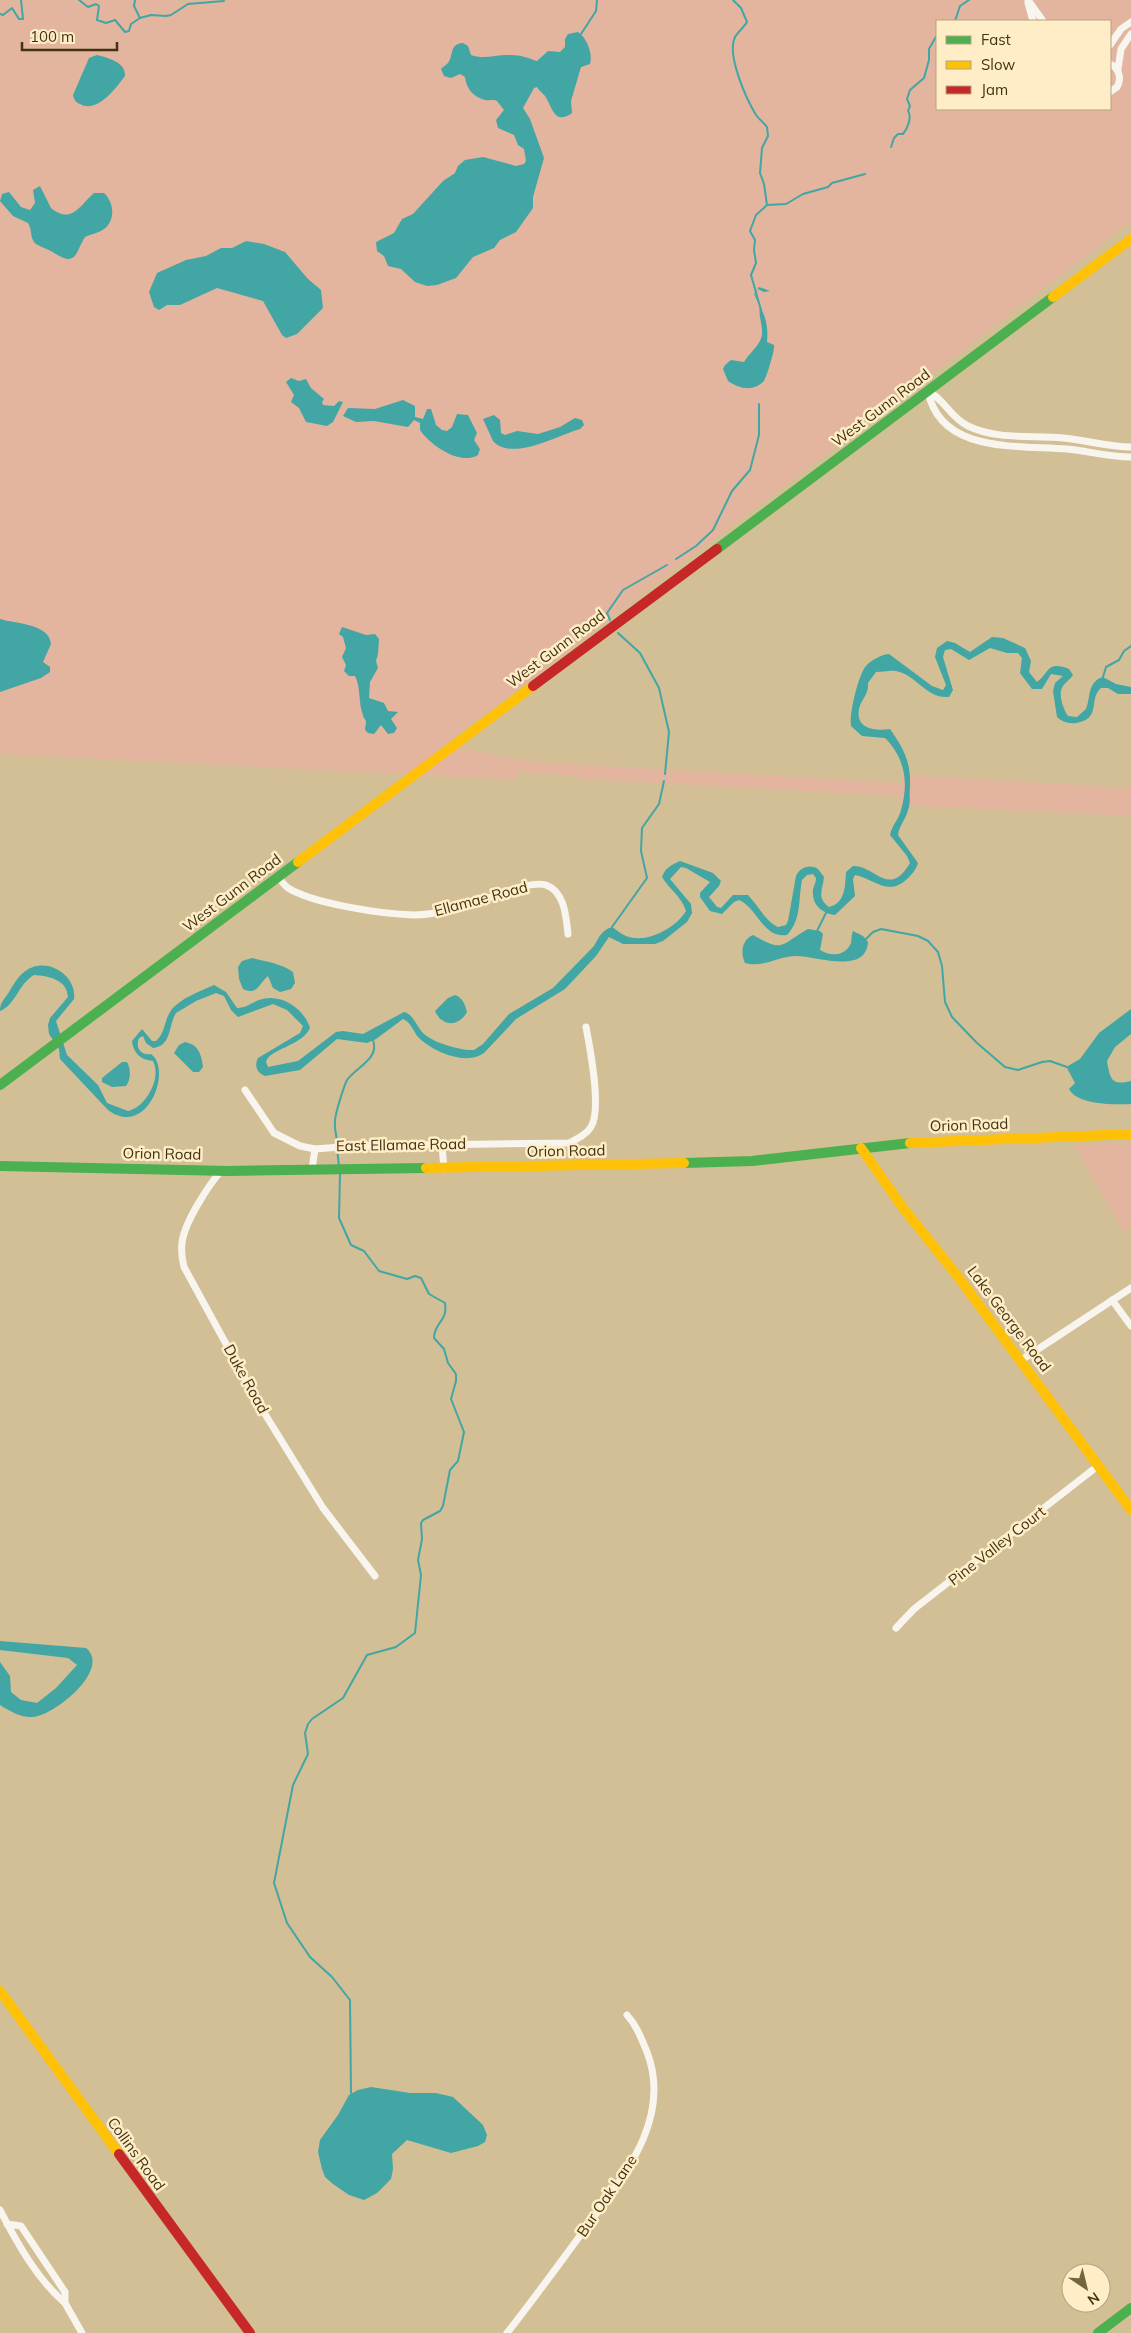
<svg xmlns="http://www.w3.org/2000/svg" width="1131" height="2333" font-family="Mulish,sans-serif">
	<rect width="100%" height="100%" fill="#d2bf95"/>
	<g fill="#e3b59e" fill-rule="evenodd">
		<path d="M 0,0 L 177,0 L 180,5 L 188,0 L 1131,0 L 1131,222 L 439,749 L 449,750 L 454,747 L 533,762 L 901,783 L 901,775 L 1131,788 L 1131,816 L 899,805 L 900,796 L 580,779 L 577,776 L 518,772 L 518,780 L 0,754 ZM 937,21 L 1110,21 L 1110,109 L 937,109 Z"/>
		<path d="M 1131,1143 L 1131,1227 L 1124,1232 L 1074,1145 Z"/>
	</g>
	<g fill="#41a6a4">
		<path d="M 578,32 C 587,38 593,54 590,64 L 581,67 L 571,101 L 572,113 C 554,126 552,106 545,96 C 542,92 539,91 537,87 L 534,88 L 523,108 L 530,119 L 544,158 L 533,197 L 533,208 L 516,232 L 500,240 L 494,248 L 473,257 L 456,278 L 437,285 L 427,286 L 415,282 L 401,269 L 388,266 L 384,256 L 377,251 L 376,242 L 394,233 L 402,219 L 413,214 L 443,181 L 455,173 L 458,166 L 465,160 L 483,157 L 516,166 L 524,164 L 526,161 L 524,149 L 518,145 L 514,135 L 498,128 L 496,120 L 504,110 L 497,101 C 493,99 490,101 485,100 C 473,97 466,88 465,77 L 460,74 L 451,78 L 444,76 L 441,69 C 443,67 446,65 448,63 C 454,55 449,44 463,43 L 468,46 L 471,55 C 485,60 497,54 511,55 C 521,55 528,58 537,61 L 548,51 L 560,52 L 565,47 L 565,39 L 568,34 Z"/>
		<path d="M 97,55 C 108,58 126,62 125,76 C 116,88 97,114 80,104 C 75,102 74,99 73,95 L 89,58 Z"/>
		<path d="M 40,186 L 51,208 C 72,225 80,205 94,193 L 104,193 C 114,202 116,220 104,229 C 99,233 91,234 85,237 C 74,255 77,268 51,251 C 46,248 37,246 34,242 C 30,236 32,229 28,223 L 13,216 L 0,201 L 2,194 L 9,192 L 21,207 L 30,210 L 35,203 L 33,190 Z"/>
		<path d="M 246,241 L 264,244 L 285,252 L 308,279 L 321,290 L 323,308 L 297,334 L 286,338 L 282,335 L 263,301 L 217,288 L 180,305 L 167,305 L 159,310 L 154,307 L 149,292 L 157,273 L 186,260 L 206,256 L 221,248 L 232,248 Z"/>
		<path d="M 759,287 L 770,291 L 764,292 L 758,289 L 755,294 C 763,314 769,320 767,342 L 774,345 C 775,350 767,376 764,381 C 753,392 740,389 728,381 L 723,369 L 725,365 L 731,360 L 744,362 C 749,353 760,346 762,335 C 763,325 758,316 760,307 L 754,294 Z"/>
		<path d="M 291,378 L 299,381 L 306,379 L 311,388 L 324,399 L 322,402 L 323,405 L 334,406 L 339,401 L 343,402 L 333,422 L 327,426 L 306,422 L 299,408 L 291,402 L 294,395 L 286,382 Z"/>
		<path d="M 403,400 L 415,406 L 415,417 L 423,419 L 427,409 L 431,409 L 436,425 L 442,430 L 447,431 L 452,427 L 457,414 L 468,415 L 477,433 L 474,440 L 480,449 L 478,455 C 460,466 430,445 420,430 L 420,423 L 414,420 L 408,427 L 374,421 L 356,422 L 343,416 L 348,408 L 375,409 Z"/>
		<path d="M 494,415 L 500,420 L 501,433 L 505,435 L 517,431 L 538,434 L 560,427 L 575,418 L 582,420 L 584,425 L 580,429 C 558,435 512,462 493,441 L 483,419 Z"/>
		<path d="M 0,619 C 15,624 49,623 51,644 L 43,662 L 50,667 L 50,672 L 41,678 L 0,692 Z"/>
		<path d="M 342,627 L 366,635 L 375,634 L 379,639 L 378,654 L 376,661 L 378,668 L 370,682 L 369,698 L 384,703 L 388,711 L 398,712 L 391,719 L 397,728 L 394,733 L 388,734 L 381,725 L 374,734 L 368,733 L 365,730 C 365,727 366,725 366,722 C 366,719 363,718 363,715 C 358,702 361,687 355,676 L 349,676 L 344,671 L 346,665 L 342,657 L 346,648 L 343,637 L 339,634 Z"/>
		<path d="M 992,637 L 1003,638 L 1025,648 L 1031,661 L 1029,672 L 1037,682 C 1049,674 1046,660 1069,669 L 1073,675 C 1070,680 1064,683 1062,688 C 1058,694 1064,711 1068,716 L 1077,717 L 1086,709 C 1091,697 1087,682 1103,677 L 1116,684 L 1131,687 L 1131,694 L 1118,694 L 1108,688 L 1101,688 C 1088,699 1102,719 1076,723 C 1069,724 1062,722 1057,717 L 1053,691 L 1055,683 L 1063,676 L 1051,674 L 1042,689 L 1032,689 L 1020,673 L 1022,658 L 1018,653 L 1007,653 L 990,648 L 969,660 L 951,649 L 945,650 L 943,657 L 953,690 L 949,697 C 926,699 917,675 896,671 C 890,670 883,672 876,672 L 868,683 C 869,695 861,699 859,709 C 855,730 877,731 890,729 C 904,749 911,762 910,787 C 909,795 911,802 908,810 C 906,819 899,826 898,835 L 918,863 C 916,870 912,874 907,879 C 888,897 875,879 855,875 L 853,879 L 855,896 L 835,915 C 824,914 813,906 813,894 C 812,888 816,884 816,878 L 813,874 L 807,875 L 802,880 C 798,900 802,919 787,935 C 763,939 758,908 739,900 L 734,902 L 722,914 L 710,911 L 700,897 L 700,893 L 710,882 L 686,868 L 681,867 L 670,879 L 691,904 L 692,913 L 687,922 L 663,941 L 655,944 L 623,944 L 609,937 L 596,956 L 565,989 L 516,1019 L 484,1053 C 466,1066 433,1052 418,1037 C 413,1031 411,1022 403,1019 L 376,1039 L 367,1043 L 337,1039 L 300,1070 L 265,1076 C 257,1073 254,1066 258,1058 L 300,1033 L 303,1026 L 287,1010 L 273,1004 L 238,1017 L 231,1010 L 224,996 L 216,993 L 196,1001 L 176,1013 C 168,1026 172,1046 153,1048 L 146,1043 L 143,1036 L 139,1038 C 135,1048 141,1056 151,1054 C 173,1070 147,1139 108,1110 L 60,1059 L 59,1049 L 49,1034 L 48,1025 L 50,1018 L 68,997 C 67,979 48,976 34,975 C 18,984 16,1005 0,1011 C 0,1002 4,1000 9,992 C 15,982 21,971 33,967 C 53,960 77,978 74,999 L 56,1021 L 67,1055 L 98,1085 L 107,1103 L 128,1111 C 146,1107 162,1078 153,1061 C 141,1060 133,1053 132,1041 L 142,1029 L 152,1041 L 156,1041 C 165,1033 164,1022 170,1012 C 178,999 201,991 214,985 L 226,992 L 237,1008 C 246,1008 251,1003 259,1000 C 280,992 304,1008 310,1028 C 302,1046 269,1049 266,1062 L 268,1067 L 298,1061 L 336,1032 L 343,1031 L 363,1034 L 404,1012 C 413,1014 416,1025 422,1032 C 431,1042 460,1051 474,1050 L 483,1044 L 509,1014 L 553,988 L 594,946 C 599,937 602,930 612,927 C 617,930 621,934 626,936 C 646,944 675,929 686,911 C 682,897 669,889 662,877 C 665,868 671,865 680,861 L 713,873 L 721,881 L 719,886 L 709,897 L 717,907 L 721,908 L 733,895 L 748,895 C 758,905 765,921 778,927 L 786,925 L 788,921 L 796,876 C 800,867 810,864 818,869 L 824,877 C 823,889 816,898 829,907 C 846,903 845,885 846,872 L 853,866 C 875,865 889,899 910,863 L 907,856 L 890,835 C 892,825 899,819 901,810 C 909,783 905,758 885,738 L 862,736 L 851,726 C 849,715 858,675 866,666 C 870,661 882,654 889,654 L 932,686 L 943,690 L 946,685 L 935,657 L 937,648 L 947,641 L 955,643 L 970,652 Z"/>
		<path d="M 808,929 L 820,931 L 823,934 L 820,950 C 831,957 846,956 851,943 C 852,938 851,936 853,931 L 863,936 L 868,942 C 866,976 814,955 794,956 C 777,957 762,968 745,963 C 740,952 742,940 753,935 C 784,953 780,945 808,929 Z"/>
		<path d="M 252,958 C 267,962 280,963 293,972 L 295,983 L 291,989 L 280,992 L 273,988 L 268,976 C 259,983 258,996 243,989 L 239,979 L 238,967 L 242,961 Z"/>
		<path d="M 455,995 C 463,998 465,1005 467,1012 C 459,1027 442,1027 435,1011 L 448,998 Z"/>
		<path d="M 1131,1009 L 1131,1034 L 1115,1047 L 1107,1061 C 1110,1079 1111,1086 1131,1081 L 1131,1104 C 1115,1105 1077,1105 1069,1089 L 1075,1083 L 1067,1068 L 1068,1066 L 1080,1059 L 1099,1033 Z"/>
		<path d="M 185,1042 C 199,1045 201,1054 203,1067 L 199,1072 L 193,1072 L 174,1053 L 179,1045 Z"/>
		<path d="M 122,1062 L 127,1062 C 131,1069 131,1079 126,1086 L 112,1087 L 102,1082 L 102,1078 Z"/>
		<path d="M 0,1641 L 86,1648 C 112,1669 54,1716 33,1717 C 21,1718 10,1711 0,1705 L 0,1662 L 10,1676 L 11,1692 L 21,1700 L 37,1703 L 56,1688 L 77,1665 L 68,1658 L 0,1650 Z"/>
		<path d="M 371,2087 L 410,2093 L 436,2093 L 453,2097 L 483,2125 L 487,2135 L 485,2142 L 478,2146 L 451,2153 L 407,2140 L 392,2154 L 393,2169 L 391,2179 L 377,2193 L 364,2200 L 349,2195 L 333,2184 L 325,2177 L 322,2169 L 318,2152 L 320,2140 L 338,2115 L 349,2095 L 358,2090 Z"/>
	</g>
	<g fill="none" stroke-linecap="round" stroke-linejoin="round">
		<g stroke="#41a6a4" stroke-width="2">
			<path d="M 79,0 L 88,7 L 96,4 L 99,6 L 97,20 L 106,23 L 115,20 L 125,32 L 129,31 L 131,24 L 140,18 L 151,15 L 166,16 L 171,15 L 188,4 L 224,1"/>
			<path d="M 135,0 L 134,6 L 140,18"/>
			<path d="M 733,0 L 741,8 L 747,22 C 744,27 738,32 735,37 C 726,55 747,100 756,115 C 759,119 764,123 767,127 L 768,136 L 762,148 L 760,173 L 764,184 L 767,205"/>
			<path d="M 0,14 L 3,15 L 12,8 L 19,19 L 23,19 L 21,0"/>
			<path d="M 955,21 L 960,6 L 969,0"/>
			<path d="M 581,34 L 596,11 L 597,0"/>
			<path d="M 891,147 L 894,138 L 898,134 L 903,134 C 908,128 912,117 908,111 L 910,106 L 907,99 L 910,90 L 924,78 L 929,60 L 929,49 L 937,35"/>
			<path d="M 761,310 L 751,275 L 756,263 L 754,250 L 755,240 L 750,231 L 756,215 L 767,205 L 786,204 L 803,194 L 828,187 L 832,183 L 865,174"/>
			<path d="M 676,559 L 696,546 L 713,530 L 732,491 L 750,470 L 759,435 L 759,404"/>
			<path d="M 610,620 L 607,613 L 623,590 L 667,565"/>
			<path d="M 618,633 L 640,653 L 659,688 L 669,732 L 665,774"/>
			<path d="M 1103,677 L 1106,667 L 1119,660 L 1124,651 L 1131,646"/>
			<path d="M 612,927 L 647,878 L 641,851 L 642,828 L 659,804 L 664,781"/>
			<path d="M 817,931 L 826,913"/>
			<path d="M 865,940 L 873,932 L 881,929 L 918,936 L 928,941 L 938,952 L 942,966 L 945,1002 L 952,1017 L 977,1043 L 1005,1067 L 1018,1070 L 1042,1062 L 1050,1061 L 1067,1067"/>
			<path d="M 337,1144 C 337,1136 334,1128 335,1121 C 335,1114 344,1086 347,1080 C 356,1067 380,1059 373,1040"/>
			<path d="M 337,1149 L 339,1166"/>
			<path d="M 340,1174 L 339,1218 L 351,1245 L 364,1251 L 379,1271 L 407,1279 L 415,1276 L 421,1278 L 429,1294 L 445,1303 C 448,1322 434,1322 434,1338 L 444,1349 L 448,1363 L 456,1374 L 456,1381 L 451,1399 L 464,1432 L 458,1461 L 450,1470 L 443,1506 L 440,1511 L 423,1520 L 421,1523 L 422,1539 L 418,1560 L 421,1575 L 415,1633 L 396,1647 L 367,1655 L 343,1698 L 312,1719 L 308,1724 L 305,1733 L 308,1754 L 293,1785 L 274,1883 L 287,1923 L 310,1957 L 332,1977 L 350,2000 L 351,2093"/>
		</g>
		<g stroke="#f8f5ef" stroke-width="7">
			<path d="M 1028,0 L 1043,21"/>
			<path d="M 1028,3 L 1033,21"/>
			<path d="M 1110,45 L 1121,29 L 1131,22"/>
			<path d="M 1110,64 C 1119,68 1122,78 1117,87 L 1110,92"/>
			<path d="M 1118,69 L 1121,49 L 1131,34"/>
			<path d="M 928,391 C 940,454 1018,445 1067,449 C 1088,451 1109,457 1131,457"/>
			<path d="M 928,391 C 944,399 951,418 968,426 C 997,440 1031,435 1063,438 C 1086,440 1108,447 1131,447"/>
			<path d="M 278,877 C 281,880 284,885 288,888 C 314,904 382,914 414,915 C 427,915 442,912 455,909 C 476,905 527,879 546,885 C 565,892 566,917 568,934"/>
			<path d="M 245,1090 L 274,1133 L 300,1146 L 315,1149 L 353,1146 L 569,1143 C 577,1139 586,1135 591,1127 C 602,1109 590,1048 586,1027"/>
			<path d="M 442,1145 L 444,1169"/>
			<path d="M 312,1169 L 315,1149"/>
			<path d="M 221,1171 C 208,1186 184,1223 182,1243 C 181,1251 182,1259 184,1267 L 260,1406 L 323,1508 L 375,1576"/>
			<path d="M 1112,1300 L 1131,1326"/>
			<path d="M 1020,1361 L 1131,1288"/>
			<path d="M 896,1628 L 914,1609 L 1099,1465"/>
			<path d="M 0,2210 C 17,2243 37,2279 65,2303"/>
			<path d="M 7,2224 L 21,2226 L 65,2292 L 65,2303 L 82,2333"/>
			<path d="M 507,2333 C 534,2299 559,2264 585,2229 C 622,2178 673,2120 647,2052 C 641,2038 637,2026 627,2015"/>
		</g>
		<g stroke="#4caf50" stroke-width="10">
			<path d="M 717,549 L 1053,297"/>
			<path d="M 0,1085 L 298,862"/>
			<path d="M 684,1163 L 752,1161 L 910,1143"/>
			<path d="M 0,1166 L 228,1171 L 426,1168"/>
			<path d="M 1098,2333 L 1131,2308"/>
		</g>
		<g stroke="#ffc107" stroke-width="10">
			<path d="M 1053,297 L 1131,239"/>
			<path d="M 298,862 L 533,686"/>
			<path d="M 910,1143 L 1131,1134"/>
			<path d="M 861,1148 L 903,1208 L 959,1278 L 1131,1510"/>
			<path d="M 426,1168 L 684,1163"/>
			<path d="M 0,1991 L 119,2154"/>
		</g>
		<g stroke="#c62828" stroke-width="10">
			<path d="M 533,686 L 717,549"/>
			<path d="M 119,2154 L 250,2333"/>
		</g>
	</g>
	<g text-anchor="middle" stroke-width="5" stroke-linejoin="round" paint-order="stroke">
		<g font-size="15" fill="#423413" stroke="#feedc7">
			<text transform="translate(881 408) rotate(-37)" y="5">West Gunn Road</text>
			<text transform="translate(556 649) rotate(-37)" y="5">West Gunn Road</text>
			<text transform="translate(232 893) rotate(-37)" y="5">West Gunn Road</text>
			<text transform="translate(481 899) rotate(-15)" y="5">Ellamae Road</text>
			<text transform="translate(969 1125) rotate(-2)" y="5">Orion Road</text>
			<text transform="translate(401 1145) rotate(-1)" y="5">East Ellamae Road</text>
			<text transform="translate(566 1151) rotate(-1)" y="5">Orion Road</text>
			<text transform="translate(162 1154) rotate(1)" y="5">Orion Road</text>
			<text transform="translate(1009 1319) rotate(53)" y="5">Lake George Road</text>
			<text transform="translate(246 1379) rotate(61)" y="5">Duke Road</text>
			<text transform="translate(997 1546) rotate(-38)" y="5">Pine Valley Court</text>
			<text transform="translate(136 2154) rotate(54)" y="5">Collins Road</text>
			<text transform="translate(607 2196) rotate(-56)" y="5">Bur Oak Lane</text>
		</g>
	</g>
	<rect x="936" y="20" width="175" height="90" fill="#feedc7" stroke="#b3a37f"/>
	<rect x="946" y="36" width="25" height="8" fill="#4caf50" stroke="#b3a37f"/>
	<text x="981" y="45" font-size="15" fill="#423413">Fast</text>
	<rect x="946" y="61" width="25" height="8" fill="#ffc107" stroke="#b3a37f"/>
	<text x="981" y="70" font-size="15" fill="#423413">Slow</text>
	<rect x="946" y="86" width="25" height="8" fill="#c62828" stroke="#b3a37f"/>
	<text x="981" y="95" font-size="15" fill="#423413">Jam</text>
	<g transform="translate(1086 2288) rotate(145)"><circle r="24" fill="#feedc7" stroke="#b3a37f"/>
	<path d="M0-4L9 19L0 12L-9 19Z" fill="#746540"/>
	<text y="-8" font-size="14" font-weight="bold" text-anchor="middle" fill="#423413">N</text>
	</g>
	<path d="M22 42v8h95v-8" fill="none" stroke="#423413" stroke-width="2.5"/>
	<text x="30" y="42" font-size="15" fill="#423413" stroke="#feedc7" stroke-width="4" paint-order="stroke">100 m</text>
</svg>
